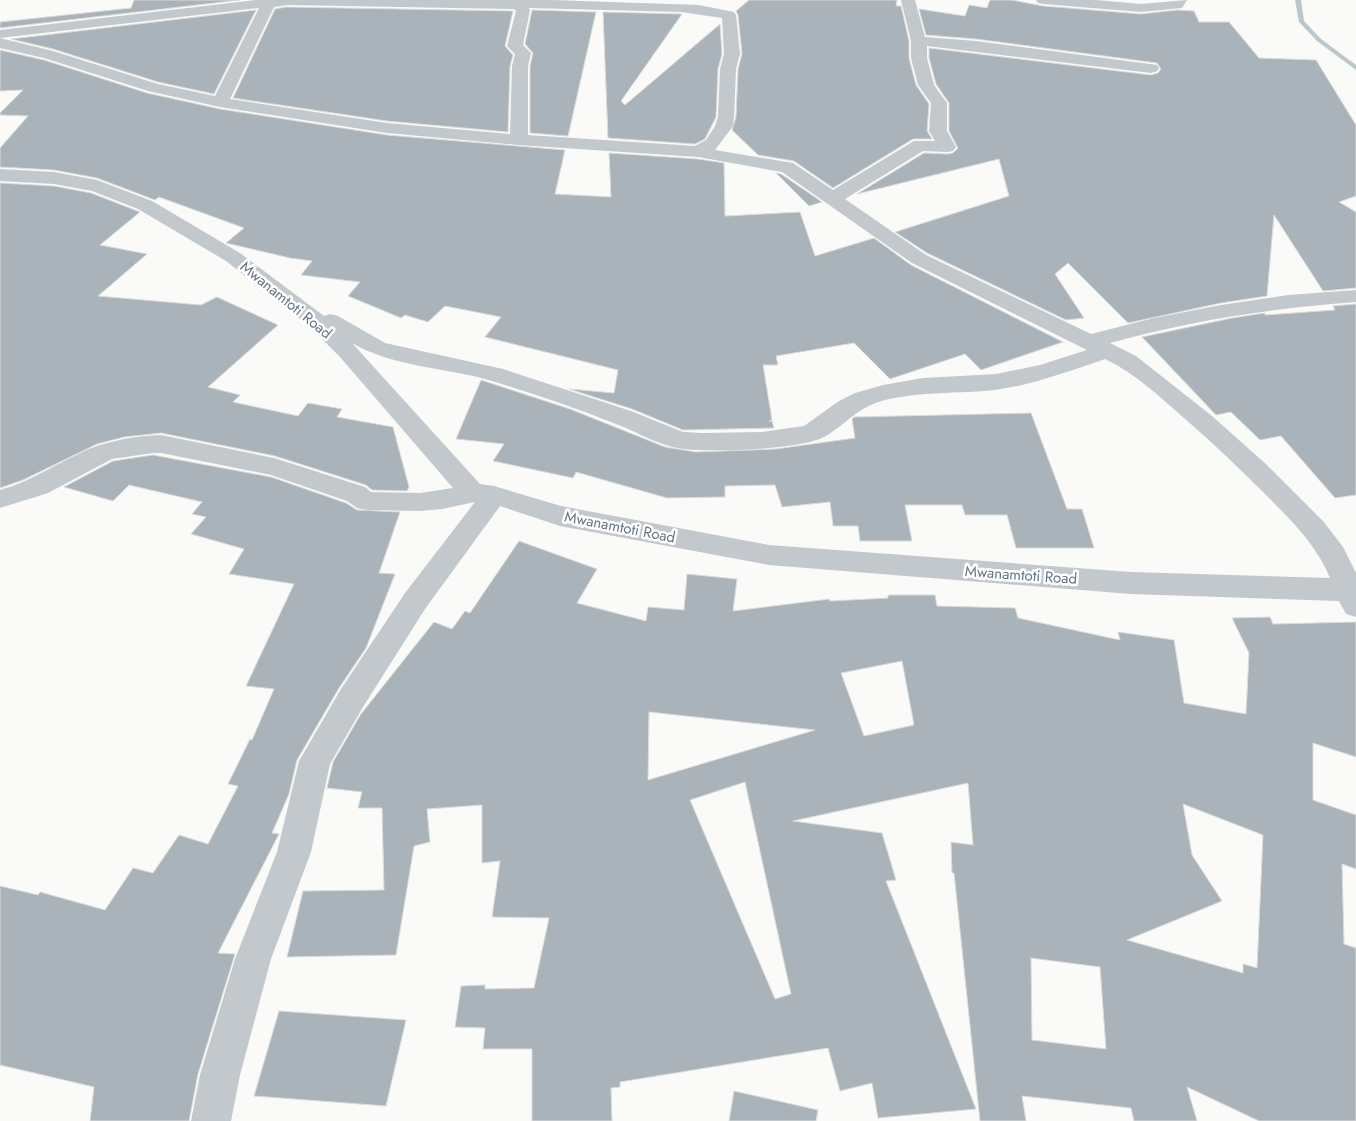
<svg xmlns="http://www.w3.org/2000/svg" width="1356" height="1121" font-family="Jost,sans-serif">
	<rect width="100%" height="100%" fill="#fafaf8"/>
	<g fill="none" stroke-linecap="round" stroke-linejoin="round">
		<path fill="#bbc7cb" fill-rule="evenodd" d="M 1295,0 L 1301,0 L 1304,21 L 1321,39 L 1356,65 L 1356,70 L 1317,41 L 1299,22 Z"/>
	</g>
	<g fill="#aab3b9" stroke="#dcdcda" fill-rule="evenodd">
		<path d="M 134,0 L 240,0 L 0,28 L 0,22 L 131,8 Z"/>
		<path d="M 749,0 L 897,0 L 896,6 L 901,6 L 909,41 L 909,58 L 916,85 L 929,104 L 927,131 L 932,139 L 913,139 L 833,188 L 794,161 L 758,155 L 732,130 L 736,117 L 738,69 L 742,54 L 738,15 L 736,11 Z"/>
		<path d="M 990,0 L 1012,0 L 1043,6 L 1141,14 L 1177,10 L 1194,11 L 1199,22 L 1229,22 L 1259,58 L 1316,60 L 1356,125 L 1356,196 L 1339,202 L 1356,212 L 1356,288 L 1323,291 L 1274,215 L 1267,296 L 1221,303 L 1128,323 L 1068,263 L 1055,274 L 1084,318 L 1066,320 L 927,253 L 895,232 L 1009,196 L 999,159 L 857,194 L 924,153 L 947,154 L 953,153 L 958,148 L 949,131 L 949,103 L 936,84 L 929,58 L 929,48 L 1151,75 L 1158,73 L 1161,69 L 1157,63 L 976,39 L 926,35 L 919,9 L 965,16 L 969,5 L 987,8 Z"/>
		<path d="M 286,7 L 513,11 L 505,46 L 513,55 L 510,66 L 508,132 L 387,121 L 233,98 L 275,9 Z"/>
		<path d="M 256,10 L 214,94 L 158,82 L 53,49 L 11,39 Z"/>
		<path d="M 532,10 L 596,12 L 568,136 L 530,133 L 530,66 L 533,53 L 525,44 Z"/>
		<path d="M 603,12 L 682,14 L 621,101 L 625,105 L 720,24 L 722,54 L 718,69 L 716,117 L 705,139 L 695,144 L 608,138 Z"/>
		<path d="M 0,50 L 44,60 L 147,93 L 220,109 L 387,135 L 565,150 L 555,194 L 611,197 L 609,153 L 698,159 L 724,163 L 725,216 L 800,212 L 815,256 L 874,238 L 911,265 L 1063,342 L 981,370 L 965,354 L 890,379 L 854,343 L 776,356 L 778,365 L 763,365 L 772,420 L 769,421 L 772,421 L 774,428 L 683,430 L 632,409 L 569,389 L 614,393 L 618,370 L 485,337 L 501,317 L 445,306 L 428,322 L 405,315 L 401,318 L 348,296 L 360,282 L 301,275 L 312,261 L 290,258 L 226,243 L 244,228 L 159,197 L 155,200 L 97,178 L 54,170 L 0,167 L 0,148 L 28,116 L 0,115 L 0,113 L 23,90 L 0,91 Z"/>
		<path d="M 776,173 L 781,174 L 822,202 L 809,206 Z"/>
		<path d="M 0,183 L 54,186 L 91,193 L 140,212 L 100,245 L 147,254 L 98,296 L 201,305 L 217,297 L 278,325 L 208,387 L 240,395 L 233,402 L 298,416 L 308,403 L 342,409 L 337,417 L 393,427 L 409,487 L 407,491 L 372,490 L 366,485 L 275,456 L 161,433 L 124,437 L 97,444 L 23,480 L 0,488 Z"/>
		<path d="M 1356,304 L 1356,495 L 1335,498 L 1281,436 L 1260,440 L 1231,412 L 1216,415 L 1142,337 L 1232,318 L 1265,313 L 1265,315 L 1335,310 L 1333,306 Z"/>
		<path d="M 481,380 L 570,409 L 665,447 L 696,452 L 776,449 L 855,438 L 852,419 L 854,417 L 1031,413 L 1067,509 L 1082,509 L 1094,548 L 1016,548 L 1007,515 L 965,515 L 962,505 L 905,505 L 912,541 L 860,541 L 858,526 L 833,526 L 830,502 L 782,507 L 775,485 L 725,486 L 725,497 L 667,498 L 576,472 L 573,478 L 493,461 L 504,444 L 456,439 Z"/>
		<path d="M 153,455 L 271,477 L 346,503 L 357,510 L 400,512 L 379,573 L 395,574 L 366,648 L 339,688 L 297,760 L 289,794 L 272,833 L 279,834 L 218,953 L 235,954 L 198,1074 L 189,1121 L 90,1121 L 94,1087 L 0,1065 L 0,886 L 38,895 L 40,892 L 105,910 L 133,868 L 153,873 L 179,835 L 208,844 L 238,786 L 228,784 L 250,739 L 252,740 L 274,689 L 246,686 L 294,584 L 229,574 L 244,549 L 191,534 L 206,517 L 192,514 L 202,502 L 129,485 L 113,501 L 64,487 L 113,461 Z"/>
		<path d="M 519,541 L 597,569 L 577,603 L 646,621 L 648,607 L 684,610 L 687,574 L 737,579 L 733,611 L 829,599 L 830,601 L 888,598 L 888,595 L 935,595 L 937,606 L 1015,608 L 1018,618 L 1120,640 L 1118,632 L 1174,640 L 1184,703 L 1246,714 L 1249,653 L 1232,618 L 1270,617 L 1273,624 L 1356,622 L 1356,757 L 1313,743 L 1313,800 L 1356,815 L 1356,869 L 1342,864 L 1344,944 L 1356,948 L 1356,1121 L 1259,1121 L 1187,1087 L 1197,1121 L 1134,1121 L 1131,1108 L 1022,1096 L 1026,1121 L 980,1121 L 954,873 L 952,873 L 951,842 L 973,845 L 968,783 L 793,821 L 882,833 L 896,880 L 886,881 L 976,1109 L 878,1118 L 872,1083 L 840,1091 L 828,1048 L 620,1082 L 620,1087 L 611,1088 L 612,1121 L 532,1121 L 532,1049 L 483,1049 L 485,1028 L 455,1027 L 461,986 L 485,985 L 485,989 L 534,988 L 549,918 L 492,917 L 500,861 L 482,863 L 482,805 L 427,809 L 430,842 L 414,846 L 396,955 L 287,957 L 303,891 L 384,890 L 382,808 L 358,808 L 362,792 L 327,788 L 333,762 L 361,714 L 434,622 L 452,629 L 465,611 L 470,613 ZM 902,661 L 914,725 L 864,736 L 841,673 ZM 649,712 L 815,730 L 648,780 ZM 745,782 L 791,994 L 775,999 L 690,800 ZM 1183,804 L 1263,835 L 1257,968 L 1243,964 L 1243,973 L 1127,940 L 1222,901 L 1192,855 ZM 1031,958 L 1100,967 L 1106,1049 L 1032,1040 Z"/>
		<path d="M 279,1011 L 406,1020 L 386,1106 L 254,1096 Z"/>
		<path d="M 734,1091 L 818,1110 L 816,1121 L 729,1121 Z"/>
	</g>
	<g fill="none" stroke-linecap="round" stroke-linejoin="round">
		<g fill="#c3c8cc" fill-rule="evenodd">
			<path d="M 256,0 L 552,0 L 699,5 L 734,12 L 736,15 L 740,54 L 736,69 L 734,117 L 733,126 L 715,150 L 793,163 L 833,190 L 914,141 L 935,141 L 929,131 L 931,103 L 918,85 L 911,58 L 911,41 L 901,0 L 915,0 L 925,37 L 976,41 L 1157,65 L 1159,68 L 1157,71 L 1151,73 L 927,46 L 927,58 L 934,85 L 947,103 L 947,131 L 956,147 L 953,151 L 947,152 L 923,151 L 845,199 L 926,255 L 1091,334 L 1154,318 L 1221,305 L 1288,295 L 1356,290 L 1356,302 C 1272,308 1190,321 1110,343 L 1136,356 L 1212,416 L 1267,465 L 1323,521 L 1343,547 L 1356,573 L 1356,617 L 1346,614 L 1339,601 L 1131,594 L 769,565 L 560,526 L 500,506 L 425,609 L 363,707 L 330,764 L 311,852 L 271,959 L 240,1075 L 231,1121 L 191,1121 L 200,1075 L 235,959 L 277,852 L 299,761 L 341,689 L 405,593 L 475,502 L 442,509 L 420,511 L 366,510 L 357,508 L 347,501 L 271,475 L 161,453 L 153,453 L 112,459 L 48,493 L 0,508 L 0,490 C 33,481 58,462 89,449 C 112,440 136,436 161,435 L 274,458 L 365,487 L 371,492 L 420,493 L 453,488 L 340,357 L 309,326 L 226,261 L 138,209 L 92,191 L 54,184 L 0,181 L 0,169 L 54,172 L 97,180 L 152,201 L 240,253 L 324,316 L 330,314 L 338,316 L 385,343 L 503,369 L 631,411 L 683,432 L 702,433 L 762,432 L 804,426 L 839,401 L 855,393 L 883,385 L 923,378 L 996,374 L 1040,365 L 1087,350 L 912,263 L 782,172 L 698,157 L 519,145 L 387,133 L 220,107 L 148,91 L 44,58 L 0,48 L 0,30 ZM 288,5 L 514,9 L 516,11 L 507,46 L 515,54 L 512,66 L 510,134 L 387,123 L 230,99 L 274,7 ZM 259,8 L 215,96 L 158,84 L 53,51 L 0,38 ZM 529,8 L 681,12 L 722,18 L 724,54 L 720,69 L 718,117 L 715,126 L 706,140 L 695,146 L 528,135 L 528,66 L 531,53 L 523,45 L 530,10 ZM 352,343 C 395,368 446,367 492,381 C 534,394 576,408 616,424 C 637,432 660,446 683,449 C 712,452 799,450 824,437 C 847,424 857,407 885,400 C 921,391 958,394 995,390 C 1032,385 1070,371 1105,359 C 1135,373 1160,397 1184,418 C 1213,443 1241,470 1268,497 C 1292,521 1317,546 1330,578 L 1131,572 L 769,545 L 561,506 L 494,486 L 480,484 Z"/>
			<path d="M 1036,0 L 1096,0 L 1141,4 L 1187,0 L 1182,8 L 1141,12 L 1043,4 L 1038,3 Z"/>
		</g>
	</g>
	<g text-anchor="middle" stroke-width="5" stroke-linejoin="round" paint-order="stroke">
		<g font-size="15" fill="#657683" stroke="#fff">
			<text transform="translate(286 300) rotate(39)" y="5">Mwanamtoti Road</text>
			<text transform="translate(620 527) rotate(11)" y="5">Mwanamtoti Road</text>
			<text transform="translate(1021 575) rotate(4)" y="5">Mwanamtoti Road</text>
		</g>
	</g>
</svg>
